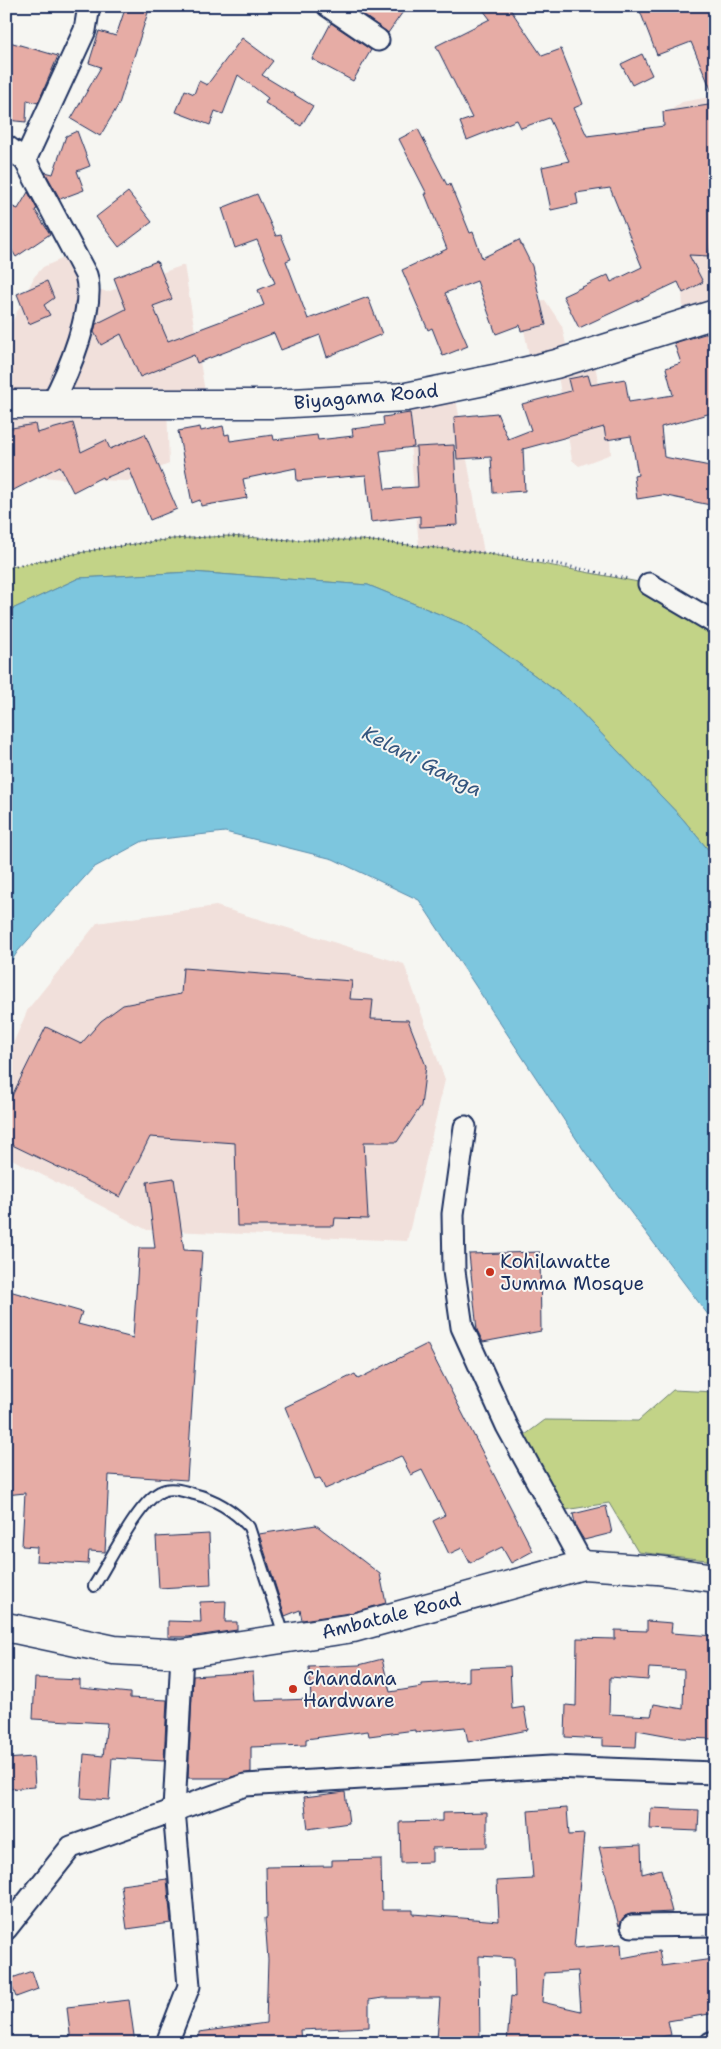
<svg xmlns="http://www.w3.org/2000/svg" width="721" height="2049" font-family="'Shantell Sans',sans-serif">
	<rect width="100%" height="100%" fill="#f6f6f2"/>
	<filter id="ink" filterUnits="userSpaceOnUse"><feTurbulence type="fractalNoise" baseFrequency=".02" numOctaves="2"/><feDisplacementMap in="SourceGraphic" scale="10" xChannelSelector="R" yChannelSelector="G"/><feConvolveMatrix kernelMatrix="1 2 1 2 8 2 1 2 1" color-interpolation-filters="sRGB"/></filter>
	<g filter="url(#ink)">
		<g fill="#f1e0db">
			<path d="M 715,96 L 715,314 L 684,324 L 671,110 L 682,102 Z"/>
			<path d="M 66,257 L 90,286 L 107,292 L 184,265 L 205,392 L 167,405 L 169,464 L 128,481 L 63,479 L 6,473 L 6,325 L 12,322 L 34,277 L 43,267 Z"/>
			<path d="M 545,300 L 562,326 L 569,359 L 592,351 L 610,438 L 611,454 L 579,466 L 572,460 L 556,364 L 532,369 L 519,306 L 526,302 Z"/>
			<path d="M 454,388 L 484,553 L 419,546 L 406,397 Z"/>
			<path d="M 216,906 L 404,964 L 445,1080 L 407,1241 L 147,1230 L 6,1156 L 6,1060 L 28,1009 L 97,923 Z"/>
		</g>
		<g fill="#c2d387" stroke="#6e8172">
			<path d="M 228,536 L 292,540 L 362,540 L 484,553 L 649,584 L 715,623 L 715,858 L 682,818 L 571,702 L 466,625 L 368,585 L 191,572 L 79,578 L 6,612 L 6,568 L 99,549 L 172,539 Z"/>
			<path d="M 673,1390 L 715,1392 L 715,1561 L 638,1552 L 609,1503 L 565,1510 L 525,1435 L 545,1420 L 638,1421 Z"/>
		</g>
		<path fill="#7dc6de" stroke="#568aab" d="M 191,572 L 368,585 L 466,625 L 571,702 L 682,818 L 715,858 L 715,1324 L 585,1152 L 419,900 L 333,859 L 225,832 L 143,841 L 93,868 L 18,951 L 6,969 L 6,612 L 79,578 Z"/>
		<g fill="#e6aca5" stroke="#1b2f5e" fill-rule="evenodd">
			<path d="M 126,6 L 150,6 L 119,104 L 100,136 L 71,119 L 101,67 L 89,63 L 99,31 L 116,36 Z"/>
			<path d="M 351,6 L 407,6 L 388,33 Z"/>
			<path d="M 480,6 L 508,6 L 542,56 L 561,49 L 583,104 L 574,108 L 587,136 L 664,126 L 663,112 L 715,104 L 715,223 L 709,256 L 689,255 L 703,282 L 683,293 L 678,282 L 579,328 L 563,296 L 608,275 L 611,282 L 642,267 L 610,188 L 576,193 L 578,204 L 551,210 L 542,167 L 569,161 L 549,118 L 521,128 L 517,120 L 467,140 L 460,122 L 472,118 L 436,46 L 490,19 Z"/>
			<path d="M 638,6 L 715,6 L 715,99 L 691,42 L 657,55 Z"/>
			<path d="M 331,23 L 371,50 L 353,81 L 312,59 Z"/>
			<path d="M 242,38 L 273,61 L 262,75 L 313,106 L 301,126 L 265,103 L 268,98 L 238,75 L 223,114 L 215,111 L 210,125 L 176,112 L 185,90 L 194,94 L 199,81 L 207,85 Z"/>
			<path d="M 6,41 L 58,56 L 38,103 L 27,100 L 26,122 L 6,120 Z"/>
			<path d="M 642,54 L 652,75 L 632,85 L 621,64 Z"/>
			<path d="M 418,129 L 447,185 L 450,184 L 470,233 L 473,232 L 482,258 L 519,240 L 532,266 L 546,325 L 521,331 L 520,325 L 496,334 L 477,281 L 445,293 L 468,346 L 443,356 L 432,328 L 428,330 L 402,270 L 447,249 L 425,194 L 427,194 L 399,139 Z"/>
			<path d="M 77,131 L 90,166 L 77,171 L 84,190 L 60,199 L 45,172 L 53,174 L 66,136 Z"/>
			<path d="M 28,192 L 37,209 L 35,210 L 50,234 L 16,257 L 6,241 L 6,204 L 18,209 Z"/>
			<path d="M 128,192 L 152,222 L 119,247 L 96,217 Z"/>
			<path d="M 257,194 L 276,236 L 281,235 L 291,259 L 286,261 L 308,319 L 368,297 L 382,334 L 327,357 L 320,335 L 281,350 L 274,333 L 197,363 L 194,355 L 140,377 L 121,334 L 101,345 L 94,332 L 96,324 L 126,309 L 114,278 L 157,261 L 172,299 L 153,306 L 168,341 L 264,305 L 258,290 L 275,283 L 257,240 L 235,248 L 222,208 Z"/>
			<path d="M 47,281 L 54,298 L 44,305 L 50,315 L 29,324 L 17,294 Z"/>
			<path d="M 715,331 L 715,412 L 661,427 L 664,457 L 715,467 L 715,506 L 662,495 L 637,499 L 634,476 L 638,475 L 631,436 L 606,440 L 604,427 L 523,449 L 525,491 L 493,493 L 491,457 L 457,459 L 454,417 L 497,413 L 508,439 L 531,430 L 522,404 L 571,391 L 568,379 L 588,375 L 591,385 L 625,379 L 629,402 L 673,395 L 666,368 L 681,363 L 674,343 Z"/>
			<path d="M 410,413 L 414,447 L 380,451 L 385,489 L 418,487 L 416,447 L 454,445 L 458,525 L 420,527 L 420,516 L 371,522 L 366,475 L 297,481 L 296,468 L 243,479 L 247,498 L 201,506 L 200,500 L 192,503 L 178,431 L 200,427 L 201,431 L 223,426 L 225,435 L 229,434 L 230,441 L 273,435 L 274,440 L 317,435 L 318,440 L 353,436 L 352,429 L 384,425 L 383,417 Z"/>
			<path d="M 73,423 L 81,452 L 106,440 L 110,449 L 145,434 L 177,509 L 150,520 L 129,468 L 103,479 L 102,477 L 73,492 L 60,466 L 6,494 L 6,429 L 35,424 L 37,433 Z"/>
			<path d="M 183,968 L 352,981 L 350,999 L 373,1000 L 371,1019 L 408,1020 L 426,1066 L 421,1106 L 397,1142 L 364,1142 L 368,1219 L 335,1218 L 334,1226 L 237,1226 L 235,1143 L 150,1137 L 120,1197 L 6,1142 L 6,1108 L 46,1027 L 81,1044 L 101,1021 L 123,1005 L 181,994 Z"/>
			<path d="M 174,1178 L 184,1250 L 202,1251 L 187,1480 L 109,1475 L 105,1552 L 89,1551 L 88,1564 L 36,1561 L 37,1547 L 22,1546 L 25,1493 L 6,1495 L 6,1290 L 82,1312 L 78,1324 L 133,1338 L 139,1248 L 155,1248 L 147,1182 Z"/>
			<path d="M 540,1252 L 541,1331 L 483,1342 L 477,1330 L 469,1254 Z"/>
			<path d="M 427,1344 L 533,1551 L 511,1563 L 502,1547 L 470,1563 L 462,1548 L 449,1554 L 433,1521 L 445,1515 L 422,1470 L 411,1475 L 401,1456 L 325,1489 L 320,1478 L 315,1479 L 285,1407 L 355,1374 L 358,1379 Z"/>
			<path d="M 606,1506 L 612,1533 L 584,1540 L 576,1527 L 573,1514 Z"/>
			<path d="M 316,1525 L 380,1574 L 386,1603 L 350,1613 L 302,1620 L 300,1610 L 285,1616 L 259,1534 Z"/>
			<path d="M 209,1534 L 211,1585 L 159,1588 L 156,1537 Z"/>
			<path d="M 226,1601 L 225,1622 L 237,1622 L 237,1630 L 188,1637 L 168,1637 L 168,1621 L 201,1622 L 200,1602 Z"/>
			<path d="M 647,1621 L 672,1623 L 671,1633 L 715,1636 L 715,1679 L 711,1701 L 715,1701 L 715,1739 L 681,1738 L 637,1730 L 636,1747 L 603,1746 L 603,1739 L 565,1737 L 566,1705 L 576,1706 L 577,1638 L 615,1639 L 615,1630 L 647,1631 ZM 649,1668 L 684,1670 L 683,1709 L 654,1704 L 651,1716 L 609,1714 L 610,1677 L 648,1680 Z"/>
			<path d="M 382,1659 L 390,1692 L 422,1687 L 422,1684 L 469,1681 L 469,1668 L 510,1666 L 512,1709 L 524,1707 L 528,1730 L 468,1742 L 465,1727 L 415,1732 L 415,1730 L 369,1736 L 368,1731 L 306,1739 L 306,1745 L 251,1747 L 251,1772 L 228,1778 L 188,1778 L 193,1676 L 253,1672 L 255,1701 L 311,1699 L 309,1667 L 359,1665 Z"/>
			<path d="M 35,1678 L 80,1680 L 80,1688 L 130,1693 L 130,1698 L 167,1700 L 164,1761 L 112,1758 L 109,1800 L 81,1798 L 84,1754 L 103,1756 L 107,1723 L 33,1719 Z"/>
			<path d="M 33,1757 L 35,1787 L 6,1789 L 6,1759 Z"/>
			<path d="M 345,1792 L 349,1823 L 308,1829 L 304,1797 Z"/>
			<path d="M 567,1808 L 569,1835 L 584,1834 L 574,1948 L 621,1944 L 622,1958 L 659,1951 L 662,1966 L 713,1959 L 715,2013 L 668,2021 L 671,2035 L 632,2043 L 507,2043 L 511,1996 L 515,1997 L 514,1958 L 479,1956 L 480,2042 L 437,2039 L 440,1998 L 383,1998 L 369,2000 L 369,2027 L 300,2030 L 301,2043 L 199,2043 L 199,2032 L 266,2023 L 268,1960 L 265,1918 L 267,1918 L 266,1867 L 332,1866 L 332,1860 L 381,1859 L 382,1910 L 413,1910 L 413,1914 L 499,1921 L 497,1881 L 533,1879 L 528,1811 ZM 578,1971 L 581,2011 L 542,2002 L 544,1973 Z"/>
			<path d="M 651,1808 L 699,1810 L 698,1831 L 650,1829 Z"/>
			<path d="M 487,1812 L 487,1847 L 432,1848 L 432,1862 L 401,1863 L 400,1822 L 442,1821 L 442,1813 Z"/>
			<path d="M 641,1845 L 642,1874 L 661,1869 L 672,1912 L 631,1914 L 625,1916 L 619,1926 L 599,1847 Z"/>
			<path d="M 167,1879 L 171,1923 L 127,1929 L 121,1885 Z"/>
			<path d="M 32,1971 L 38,1989 L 16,1997 L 9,1979 Z"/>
			<path d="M 129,2000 L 135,2043 L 71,2043 L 67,2007 Z"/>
		</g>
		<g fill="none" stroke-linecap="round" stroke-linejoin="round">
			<g stroke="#1b2f5e" stroke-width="14">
				<path id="service" d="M 94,1586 C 109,1563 137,1504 160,1492 C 170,1486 184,1491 194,1494 C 215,1499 234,1511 249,1527 L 285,1638"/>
			</g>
			<g stroke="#1b2f5e" stroke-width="25">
				<g id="minor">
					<path d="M 328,6 L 378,40"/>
					<path d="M 6,146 L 25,160"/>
					<path d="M 52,403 C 68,374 96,307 86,275 L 25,160 L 85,30 L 89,6"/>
					<path d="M 649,584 L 715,623"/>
					<path d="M 465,1127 L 453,1214 L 454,1271 L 462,1327 L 507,1426 L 583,1565"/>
					<path d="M 632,1926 L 715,1925"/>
					<path d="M 6,1929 L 71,1847 L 245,1785 L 551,1767 L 715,1773"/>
					<path d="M 167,2043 L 189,1986 L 174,1810 L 182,1654"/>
					<path d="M 711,2043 L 715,2042"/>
				</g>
			</g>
			<g stroke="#1b2f5e" stroke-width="31">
				<g id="primary">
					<path d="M 6,404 L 273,404 L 406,397 L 494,379 L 556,364 L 715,314"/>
					<path d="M 6,1627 L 114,1650 L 182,1654 L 353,1628 L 583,1565 L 657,1570 L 715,1578"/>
				</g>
			</g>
			<path stroke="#1b2f5e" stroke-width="3" stroke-dasharray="1 4" stroke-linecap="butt" d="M 6,568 L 99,549 L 172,539 L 228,536 L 292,540 L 362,540 L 484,553 L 552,563 L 629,579"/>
			<use href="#service" stroke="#f6f6f2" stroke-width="10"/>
			<use href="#minor" stroke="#f6f6f2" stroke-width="21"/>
			<use href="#primary" stroke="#f6f6f2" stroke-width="28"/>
		</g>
	</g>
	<g fill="#c8321e" stroke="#f6f6f2" stroke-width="2">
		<circle cx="490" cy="1272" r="5"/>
		<circle cx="293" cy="1689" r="5"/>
	</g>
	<g text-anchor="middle" stroke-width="4" stroke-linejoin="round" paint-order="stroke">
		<g font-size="19" fill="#1b2f5e" stroke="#f6f6f2">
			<text transform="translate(366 396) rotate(-5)" y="7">Biyagama Road</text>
			<text transform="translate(391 1615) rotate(-14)" y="7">Ambatale Road</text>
		</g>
		<g font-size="19" fill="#1b2f5e" stroke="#f6f6f2" text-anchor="start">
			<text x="500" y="1268">Kohilawatte<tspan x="500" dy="22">Jumma Mosque</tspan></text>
			<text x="303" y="1685">Chandana<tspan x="303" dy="22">Hardware</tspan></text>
		</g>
		<g font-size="20" font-style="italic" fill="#34557e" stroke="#f6f6f2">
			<text transform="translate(422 761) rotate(27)" y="7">Kelani Ganga</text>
		</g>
	</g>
	<rect width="721" height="2049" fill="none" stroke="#f6f6f2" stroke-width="25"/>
	<rect x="12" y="12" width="696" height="2024" fill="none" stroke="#1b2f5e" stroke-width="2" filter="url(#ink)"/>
</svg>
